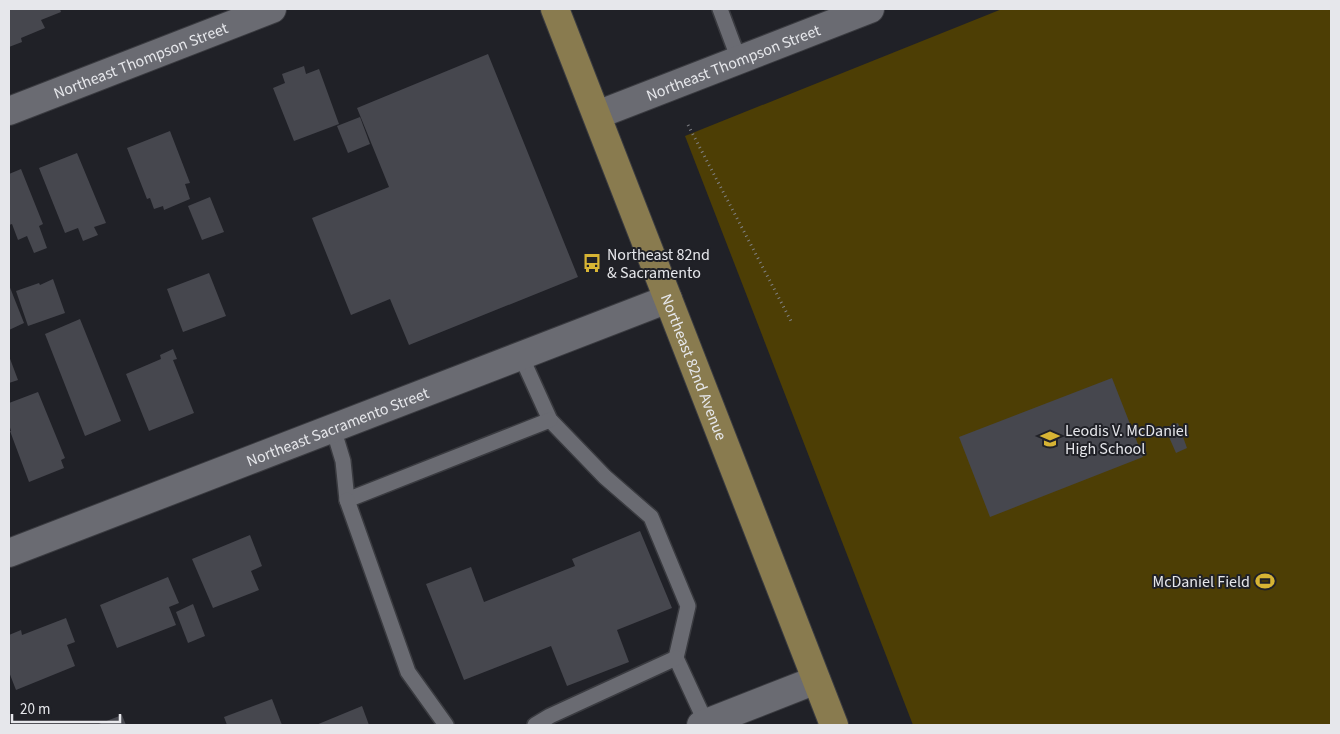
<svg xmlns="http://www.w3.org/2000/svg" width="1340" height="734" font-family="'Source Sans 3',sans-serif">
	<rect width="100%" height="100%" fill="#202127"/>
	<path fill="#4d3e05" d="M 1002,9 L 1331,9 L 1331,725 L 913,725 L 685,136 Z"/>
	<g fill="#46474e">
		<path d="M 9,9 L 60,9 L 61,12 L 41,20 L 45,28 L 21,38 L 22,42 L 9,47 Z"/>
		<path d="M 488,54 L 578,277 L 409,345 L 390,299 L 351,315 L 312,218 L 389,187 L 357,108 Z"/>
		<path d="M 304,66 L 306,74 L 319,69 L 339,124 L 294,141 L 273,88 L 285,83 L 282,74 Z"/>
		<path d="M 360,117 L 370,144 L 348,153 L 337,126 Z"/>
		<path d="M 170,131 L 190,183 L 185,184 L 190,199 L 164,210 L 163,206 L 154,209 L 150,198 L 147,199 L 127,148 Z"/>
		<path d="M 77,153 L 106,223 L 94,227 L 98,235 L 83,241 L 78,228 L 65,233 L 39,168 Z"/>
		<path d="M 21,169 L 43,224 L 39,226 L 47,248 L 34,253 L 27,236 L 18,240 L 12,224 L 9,225 L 9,181 L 10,181 L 9,174 Z"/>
		<path d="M 210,197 L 224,232 L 202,240 L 188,206 Z"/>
		<path d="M 209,273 L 226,316 L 183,332 L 167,289 Z"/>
		<path d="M 53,279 L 65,313 L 28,326 L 16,291 L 39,283 L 40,285 Z"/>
		<path d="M 9,285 L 24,323 L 9,330 Z"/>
		<path d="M 80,319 L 121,421 L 85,436 L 45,334 Z"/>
		<path d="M 173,349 L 177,359 L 173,360 L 194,413 L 149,431 L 126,374 L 161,359 L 160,355 Z"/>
		<path d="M 9,356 L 18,380 L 9,383 Z"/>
		<path d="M 1112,378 L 1143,457 L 990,517 L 959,437 Z"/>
		<path d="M 38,392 L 65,458 L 61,460 L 64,468 L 29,482 L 10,431 L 11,431 L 9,424 L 9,403 Z"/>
		<path d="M 1178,423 L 1187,448 L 1176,453 L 1165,428 Z"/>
		<path d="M 640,531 L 672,608 L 617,630 L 629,662 L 567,686 L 551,646 L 464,680 L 426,584 L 471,567 L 484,602 L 575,566 L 572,559 Z"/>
		<path d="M 250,535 L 262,566 L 251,571 L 259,590 L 213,608 L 192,559 Z"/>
		<path d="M 168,577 L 179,603 L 169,607 L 176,625 L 117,648 L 100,605 Z"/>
		<path d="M 193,604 L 205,636 L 188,643 L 176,612 Z"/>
		<path d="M 66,618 L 75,642 L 67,645 L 75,666 L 16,690 L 9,672 L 9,635 L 21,630 L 22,635 Z"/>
		<path d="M 272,699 L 282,725 L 227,725 L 224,717 Z"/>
		<path d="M 362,706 L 369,725 L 316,725 Z"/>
		<path d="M 122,715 L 126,725 L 96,725 Z"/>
	</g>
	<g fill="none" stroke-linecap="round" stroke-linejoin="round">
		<g stroke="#3a3b40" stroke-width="18">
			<g id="lane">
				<path d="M 720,9 L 739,60"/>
				<path d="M 521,356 L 550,420 L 605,477 L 651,517 L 688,606 L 676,658 L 706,723"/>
				<path d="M 333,428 L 343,461 L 347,500 L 550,420"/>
				<path d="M 347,500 L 408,672 L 446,725"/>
				<path d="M 535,725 L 550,716 L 676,658"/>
			</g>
		</g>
		<g stroke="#3a3b40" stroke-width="30">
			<g id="street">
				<path id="s1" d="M 9,111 L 272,9"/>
				<path id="s2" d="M 597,115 L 870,9"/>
				<path id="s3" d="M 9,553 L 668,299"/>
				<path d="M 701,725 L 816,680"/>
			</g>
		</g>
		<g stroke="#3a3b40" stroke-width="30">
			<g id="primary">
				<path id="s4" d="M 555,9 L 834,725"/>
			</g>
		</g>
		<path stroke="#818287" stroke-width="3" stroke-dasharray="1 4" stroke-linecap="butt" d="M 688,125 L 792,323"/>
		<use href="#lane" stroke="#6a6b72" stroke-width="15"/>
		<use href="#street" stroke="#6a6b72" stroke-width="28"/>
		<use href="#primary" stroke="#897b4f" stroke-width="28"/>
	</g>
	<defs>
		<g id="bus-bare" transform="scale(1.5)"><path d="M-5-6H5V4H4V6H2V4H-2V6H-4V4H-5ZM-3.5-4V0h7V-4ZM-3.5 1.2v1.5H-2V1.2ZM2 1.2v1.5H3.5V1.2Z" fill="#d7b434" stroke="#202127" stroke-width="2.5" paint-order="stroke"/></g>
		<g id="school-bare" transform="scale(1.5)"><path d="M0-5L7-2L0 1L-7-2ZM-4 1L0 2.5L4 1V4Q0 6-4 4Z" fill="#d7b434" stroke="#202127" stroke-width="2.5" paint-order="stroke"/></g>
		<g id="stadium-bare" transform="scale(1.5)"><path d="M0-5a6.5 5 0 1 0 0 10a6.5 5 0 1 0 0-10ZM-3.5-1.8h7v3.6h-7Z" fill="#d7b434" stroke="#202127" stroke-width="2.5" paint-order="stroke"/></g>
	</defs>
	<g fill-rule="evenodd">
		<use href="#bus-bare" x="592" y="263"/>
		<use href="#school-bare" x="1050" y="439"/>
		<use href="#stadium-bare" x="1265" y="581"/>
	</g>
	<g text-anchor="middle" stroke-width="4" stroke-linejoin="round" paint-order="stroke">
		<g font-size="16" fill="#e6e7eb" stroke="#202127">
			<text dy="6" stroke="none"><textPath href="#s1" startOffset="141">Northeast Thompson Street</textPath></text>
			<text dy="6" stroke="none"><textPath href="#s2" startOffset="146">Northeast Thompson Street</textPath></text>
			<text dy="6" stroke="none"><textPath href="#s4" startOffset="384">Northeast 82nd Avenue</textPath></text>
			<text dy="6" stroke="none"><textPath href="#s3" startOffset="352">Northeast Sacramento Street</textPath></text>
		</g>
		<g font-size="16" fill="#e6e7eb" stroke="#202127" text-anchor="start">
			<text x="607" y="260">Northeast 82nd<tspan x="607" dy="18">&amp; Sacramento</tspan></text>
			<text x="1065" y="436">Leodis V. McDaniel<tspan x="1065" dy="18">High School</tspan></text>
			<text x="1250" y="587" text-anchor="end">McDaniel Field</text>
		</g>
	</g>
	<rect width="1340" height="734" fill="none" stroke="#e6e7eb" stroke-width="20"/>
	<path d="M12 714v8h108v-8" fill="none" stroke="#e6e7eb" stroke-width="2.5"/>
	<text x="20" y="714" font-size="15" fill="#e6e7eb" stroke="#202127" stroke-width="4" paint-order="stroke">20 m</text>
</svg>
